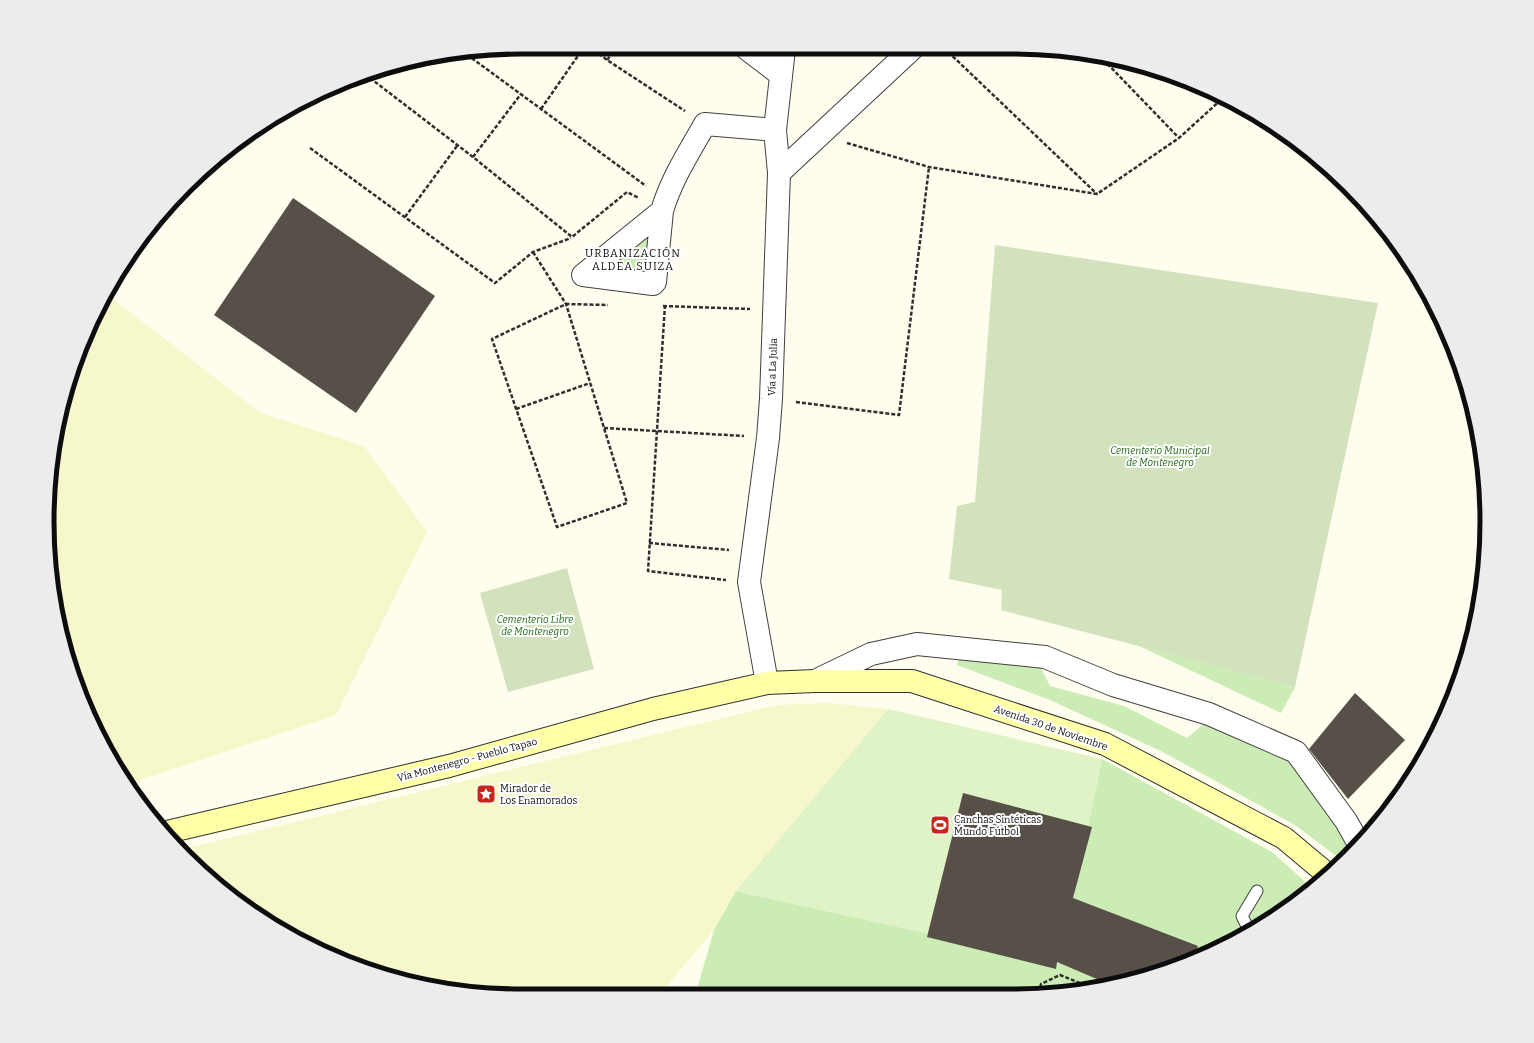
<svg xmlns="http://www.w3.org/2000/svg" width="1534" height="1043" font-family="Bitter,serif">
	<rect width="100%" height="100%" fill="#fffded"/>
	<g fill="#f6f7cb">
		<path d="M 109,296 L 261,413 L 364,446 L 427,532 L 336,715 L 134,782 L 128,782 L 110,759 L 83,703 L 56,614 L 48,490 L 56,429 L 83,340 Z"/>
		<path d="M 828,703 L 888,709 L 736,891 L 714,930 L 658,996 L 522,996 L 429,987 L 311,947 L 233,898 L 186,857 L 180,850 L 776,705 Z"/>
	</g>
	<g fill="#cbecb4">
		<path d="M 662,211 L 655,282 L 583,275 Z"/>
		<path d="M 1139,646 L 1295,687 L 1281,713 Z"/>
		<path d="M 960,655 L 1039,664 L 1050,686 L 1124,706 L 1187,738 L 1205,723 L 1295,765 L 1353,852 L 1343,861 L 1295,825 L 1163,752 L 1050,700 L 957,665 Z"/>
		<path d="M 1102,759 L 1272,852 L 1311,887 L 1276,916 L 1194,960 L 1105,987 L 1012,996 L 695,996 L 714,930 L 736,891 L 1057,962 L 1073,898 Z"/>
	</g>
	<g fill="#d2e2bd">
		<path d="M 995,245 L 1378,303 L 1295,687 L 1001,610 L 1002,590 L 949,579 L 957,506 L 975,502 Z"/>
		<path d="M 567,568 L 594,669 L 508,692 L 480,593 Z"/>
	</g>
	<g fill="#dff3c7">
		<path d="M 888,709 L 1102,759 L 1073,898 L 1057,962 L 736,891 Z"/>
		<path d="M 782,986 L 839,996 L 780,996 Z"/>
	</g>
	<g fill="#575049">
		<path d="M 293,198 L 435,296 L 356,413 L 214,315 Z"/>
		<path d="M 1355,693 L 1405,740 L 1348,799 L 1309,749 Z"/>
		<path d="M 963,793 L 1092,827 L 1073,898 L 1198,946 L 1191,961 L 1111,985 L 1057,962 L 1056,969 L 927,937 Z"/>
	</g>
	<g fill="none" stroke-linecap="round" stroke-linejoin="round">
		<g stroke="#404040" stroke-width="13">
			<path id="lane" d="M 1249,930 L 1242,916 L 1257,891"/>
		</g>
		<g stroke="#404040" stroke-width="24">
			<g id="street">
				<path d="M 747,49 L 781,75"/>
				<path d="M 779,173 L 913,48"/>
				<path d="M 662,211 L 583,275 L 653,284 L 655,282 L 662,211 C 671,180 689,152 705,124 L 775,130"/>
				<path d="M 815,681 L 871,654 L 917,644 L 1045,657 L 1113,685 L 1209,714 L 1296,752 L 1346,821 L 1359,844"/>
				<path d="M 767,683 L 749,582 L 768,438 L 771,399 L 779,173 L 775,130 L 784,49"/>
			</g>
		</g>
		<g stroke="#2f2f2f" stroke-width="24">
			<path id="secondary" d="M 167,832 L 449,766 L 653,709 L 767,683 L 815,681 L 912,681 L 1105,744 L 1284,838 L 1327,874"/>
		</g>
		<g stroke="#2f2f2f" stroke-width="2.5" stroke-dasharray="4 2" stroke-linecap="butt">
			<path d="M 944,48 L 1097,194"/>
			<path d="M 594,50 L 607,60 L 685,111"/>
			<path d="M 462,51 L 646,186"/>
			<path d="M 1099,55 L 1179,138"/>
			<path d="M 607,60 L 615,50"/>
			<path d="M 370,78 L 473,157 L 572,237 L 627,192 L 639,198"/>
			<path d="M 541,109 L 582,50"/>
			<path d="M 847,143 L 929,167 L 1097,194 L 1179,138 L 1224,97"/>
			<path d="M 310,148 L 495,283 L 533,252 L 571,238"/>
			<path d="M 473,157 L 521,94"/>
			<path d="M 405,217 L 457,146"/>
			<path d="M 533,252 L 566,304 L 627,503 L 557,527 L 492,339 L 566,304 L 608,305"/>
			<path d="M 665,305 L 648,571 L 726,580"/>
			<path d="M 663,306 L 750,309"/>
			<path d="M 796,402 L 899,415 L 929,167"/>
			<path d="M 516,409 L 590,383"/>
			<path d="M 604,428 L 744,436"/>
			<path d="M 649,543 L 729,550"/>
			<path d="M 1039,993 L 1041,984 L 1060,975 L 1092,988"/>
		</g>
		<use href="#lane" stroke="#fff" stroke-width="11"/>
		<use href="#street" stroke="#fff" stroke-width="22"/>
		<use href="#secondary" stroke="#ffffa8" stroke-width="22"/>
	</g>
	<defs>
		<g id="sight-square" transform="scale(1)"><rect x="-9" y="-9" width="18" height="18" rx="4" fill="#c6261c" stroke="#fff"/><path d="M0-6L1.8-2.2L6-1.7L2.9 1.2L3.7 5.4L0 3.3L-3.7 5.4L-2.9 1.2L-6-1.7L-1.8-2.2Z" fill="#fff"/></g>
		<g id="stadium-square" transform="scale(1)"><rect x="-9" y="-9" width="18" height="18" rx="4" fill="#c6261c" stroke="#fff"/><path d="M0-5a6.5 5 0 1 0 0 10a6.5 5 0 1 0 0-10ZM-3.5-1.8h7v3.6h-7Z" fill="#fff"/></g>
	</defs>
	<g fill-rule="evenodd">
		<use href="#sight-square" x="486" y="794"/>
		<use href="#stadium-square" x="940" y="825"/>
	</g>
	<g text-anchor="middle" stroke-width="4" stroke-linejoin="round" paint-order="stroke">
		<g font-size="10" fill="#0d0d0d" stroke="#fff">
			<text transform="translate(772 367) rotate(-88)" y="4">Vía a La Julia</text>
			<text transform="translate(1051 727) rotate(19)" y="4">Avenida 30 de Noviembre</text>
			<text transform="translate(467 759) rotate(-15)" y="4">Vía Montenegro - Pueblo Tapao</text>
		</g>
		<g font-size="10" font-style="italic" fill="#216919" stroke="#fff">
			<text x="1160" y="454">Cementerio Municipal<tspan x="1160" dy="12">de Montenegro</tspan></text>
			<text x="535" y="623">Cementerio Libre<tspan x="535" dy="12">de Montenegro</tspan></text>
		</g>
		<g font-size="10" fill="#0d0d0d" stroke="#fff" text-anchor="start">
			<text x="500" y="792">Mirador de<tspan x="500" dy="12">Los Enamorados</tspan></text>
			<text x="954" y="823">Canchas Sintéticas<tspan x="954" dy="12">Mundo Fútbol</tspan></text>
		</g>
		<g font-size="11" letter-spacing="1" fill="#0d0d0d" stroke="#fff">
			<text x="633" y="257">URBANIZACIÓN<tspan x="633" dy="13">ALDEA SUIZA</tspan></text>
		</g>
	</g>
	<path d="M0 0H1534V1043H0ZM521 54H1013A467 467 0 0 1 1480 521V522A467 467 0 0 1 1013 989H521A467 467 0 0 1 54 522V521A467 467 0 0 1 521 54Z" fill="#ececec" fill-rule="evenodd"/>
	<path fill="none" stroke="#0d0d0d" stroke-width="5" d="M521 54H1013A467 467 0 0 1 1480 521V522A467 467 0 0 1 1013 989H521A467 467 0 0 1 54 522V521A467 467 0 0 1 521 54Z"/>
</svg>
